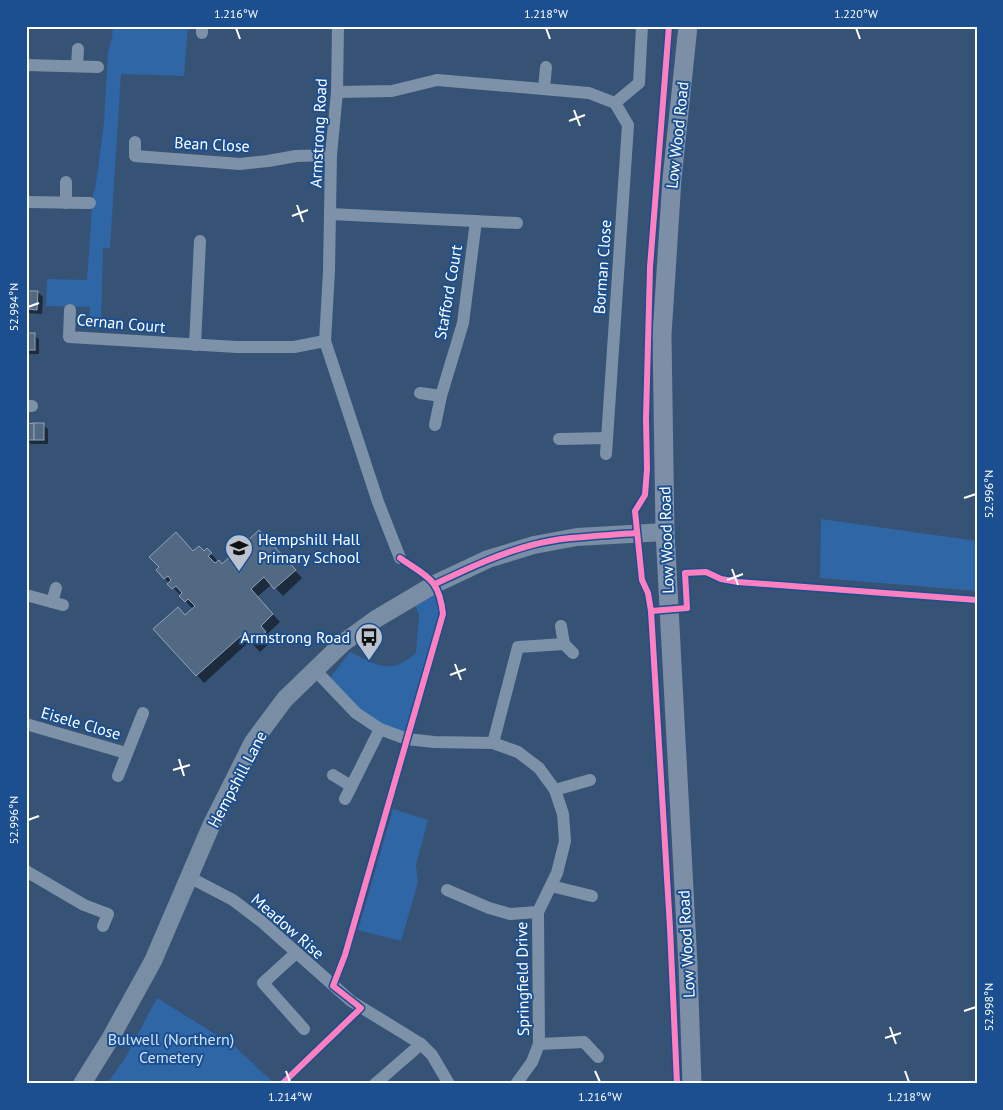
<svg xmlns="http://www.w3.org/2000/svg" width="1003" height="1110" font-family="'PT Sans',sans-serif">
	<rect width="100%" height="100%" fill="#365274"/>
	<g fill="#2f66a5">
		<path d="M 113,26 L 188,26 L 184,76 L 121,74 L 110,248 L 103,248 L 101,328 L 96,329 L 90,323 L 90,307 L 46,306 L 47,279 L 87,280 L 93,192 L 95,191 L 104,122 L 108,52 L 112,38 Z"/>
		<path d="M 821,519 L 977,541 L 977,591 L 820,578 Z"/>
		<path d="M 435,584 L 441,600 L 443,614 L 407,739 L 380,729 L 329,679 L 350,652 C 378,665 389,676 416,653 L 419,615 L 413,600 Z"/>
		<path d="M 393,809 L 428,820 L 416,865 L 418,881 L 417,886 L 401,941 L 358,930 Z"/>
		<path d="M 157,998 L 233,1045 L 275,1084 L 107,1084 L 125,1058 Z"/>
	</g>
	<g fill="#0007">
		<path d="M 26,292 L 38,292 L 43,297 L 42,314 L 26,313 Z"/>
		<path d="M 26,335 L 34,335 L 39,339 L 39,354 L 26,354 Z"/>
		<path d="M 43,425 L 48,429 L 48,444 L 31,444 L 26,439 Z"/>
		<path d="M 267,540 L 302,578 L 283,596 L 272,584 L 257,597 L 280,622 L 267,634 L 273,640 L 260,652 L 250,641 L 204,683 L 197,675 L 186,616 L 193,609 L 158,571 L 194,553 L 204,552 L 207,549 L 222,566 Z"/>
	</g>
	<g fill="#526984" stroke="#92a2b6">
		<path d="M 26,291 L 28,291 L 27,309 L 26,309 Z"/>
		<path d="M 28,291 L 38,291 L 37,310 L 27,309 Z"/>
		<rect x="26" y="333" width="9" height="17"/>
		<path d="M 34,423 L 34,440 L 26,440 L 26,424 Z"/>
		<rect x="34" y="423" width="10" height="17"/>
		<path d="M 259,530 L 296,570 L 274,589 L 264,577 L 251,589 L 273,614 L 261,626 L 266,632 L 251,645 L 242,635 L 196,676 L 153,629 L 178,607 L 185,615 L 195,606 L 188,599 L 185,602 L 179,596 L 182,593 L 176,586 L 172,589 L 167,584 L 171,580 L 168,576 L 164,579 L 156,570 L 159,567 L 149,557 L 176,532 L 193,551 L 199,546 L 204,551 L 207,548 L 212,553 L 208,556 L 215,563 L 219,560 L 222,564 Z"/>
	</g>
	<g fill="none" stroke-linecap="round" stroke-linejoin="round">
		<g stroke="#7d92a8" stroke-width="12">
			<path d="M 338,26 L 337,92 L 331,155 L 329,271 L 325,341 L 378,502 L 400,558"/>
			<path d="M 202,33 L 202,26"/>
			<path d="M 26,65 L 98,67"/>
			<path d="M 77,66 L 78,49"/>
			<path d="M 544,89 L 546,67"/>
			<path d="M 337,92 L 392,91 L 437,80 L 589,93 L 615,103 L 628,125 L 606,454"/>
			<path d="M 615,103 L 639,83 L 642,26"/>
			<path d="M 135,142 L 135,156 L 240,164 L 268,161 L 296,156 L 331,155"/>
			<path d="M 26,202 L 90,203"/>
			<path d="M 66,203 L 66,182"/>
			<path d="M 330,214 L 517,223"/>
			<path d="M 70,310 L 69,337 L 237,347 L 294,347 L 325,341"/>
			<path d="M 195,345 L 200,241"/>
			<path d="M 420,393 L 441,396"/>
			<path d="M 26,406 L 32,406"/>
			<path d="M 435,425 L 441,396 L 463,323 L 476,221"/>
			<path d="M 559,439 L 607,438"/>
			<path d="M 26,595 L 63,605"/>
			<path d="M 52,602 L 56,588"/>
			<path d="M 561,626 L 564,644 L 573,653"/>
			<path d="M 315,670 L 356,713 L 380,729 L 407,739 L 434,742 L 493,743 L 518,752 L 539,768 L 555,790 L 563,814 L 565,841 L 557,873 L 538,912 L 539,1044 L 532,1062 L 516,1084"/>
			<path d="M 26,724 L 126,753"/>
			<path d="M 493,743 L 518,647 L 564,644"/>
			<path d="M 333,775 L 351,786"/>
			<path d="M 118,776 L 143,713"/>
			<path d="M 555,790 L 590,780"/>
			<path d="M 345,799 L 380,729"/>
			<path d="M 26,871 L 84,905 L 108,914 L 103,926"/>
			<path d="M 189,877 L 233,900 L 262,922 L 351,1001 L 421,1044 L 432,1055 L 449,1084"/>
			<path d="M 551,886 L 592,896"/>
			<path d="M 447,890 L 489,908 L 510,914 L 538,912"/>
			<path d="M 296,953 L 263,983 L 304,1029"/>
			<path d="M 539,1044 L 584,1042 L 598,1057"/>
			<path d="M 375,1084 L 421,1044"/>
		</g>
		<path stroke="#798da4" stroke-width="18" d="M 82,1084 L 110,1039 L 153,961 L 211,826 L 253,742 L 285,699 L 315,670 L 343,643 L 376,619 L 435,584 L 488,559 L 534,545 L 577,537 L 665,532"/>
		<path stroke="#7d8ea7" stroke-width="19" d="M 688,26 L 672,179 L 662,335 L 665,532 L 688,965 L 692,1084"/>
		<g stroke="#1b4f8f" stroke-width="9">
			<g id="cycleway">
				<path d="M 669,26 L 650,267 L 646,418 L 647,469 L 645,495 L 635,511 L 642,580 L 648,593 L 651,611 L 670,928 L 677,1084"/>
				<path d="M 435,584 C 467,569 498,554 532,545 C 566,536 602,536 636,533"/>
				<path d="M 651,611 L 687,608 L 685,573 L 706,572 L 721,579 L 738,582 L 977,600"/>
				<path d="M 282,1084 L 361,1008 L 333,986 L 345,955 L 443,614 C 439,578 427,577 400,558"/>
			</g>
		</g>
		<use href="#cycleway" stroke="#ff80c0" stroke-width="6"/>
	</g>
	<path fill="none" stroke="#fff" stroke-width="2" d="M 236,28 L 240,39M 546,28 L 550,39M 856,28 L 860,39M 574,110 L 580,126M 569,121 L 585,115M 297,205 L 303,222M 292,216 L 308,210M 28,307 L 39,303M 964,498 L 976,494M 732,569 L 738,585M 727,580 L 743,574M 455,664 L 461,680M 450,675 L 466,669M 179,759 L 184,776M 173,770 L 190,765M 28,820 L 39,816M 964,1011 L 976,1007M 890,1027 L 896,1044M 885,1038 L 901,1033M 286,1071 L 290,1082M 595,1071 L 600,1082M 905,1071 L 909,1082"/>
	<defs>
		<g id="school-pin" transform="scale(1.4375)"><path d="M0 17L-7.5 6A9.5 9.5 0 1 1 7.5 6Z" fill="#b9c2ce" stroke="#1b4f8f"/><path d="M0-5L7-2L0 1L-7-2ZM-4 1L0 2.5L4 1V4Q0 6-4 4Z" fill="#111"/></g>
		<g id="bus-pin" transform="scale(1.4375)"><path d="M0 17L-7.5 6A9.5 9.5 0 1 1 7.5 6Z" fill="#b9c2ce" stroke="#1b4f8f"/><path d="M-5-6H5V4H4V6H2V4H-2V6H-4V4H-5ZM-3.5-4V0h7V-4ZM-3.5 1.2v1.5H-2V1.2ZM2 1.2v1.5H3.5V1.2Z" fill="#111"/></g>
	</defs>
	<g fill-rule="evenodd">
		<use href="#school-pin" x="239" y="548"/>
		<use href="#bus-pin" x="369" y="637"/>
	</g>
	<g text-anchor="middle" stroke-width="4" stroke-linejoin="round" paint-order="stroke">
		<g font-size="16" fill="#fff" stroke="#1b4f8f">
			<text transform="translate(318 133) rotate(-87)" y="6">Armstrong Road</text>
			<text transform="translate(677 135) rotate(-84)" y="6">Low Wood Road</text>
			<text transform="translate(212 144) rotate(3)" y="6">Bean Close</text>
			<text transform="translate(602 267) rotate(-86)" y="6">Borman Close</text>
			<text transform="translate(448 292) rotate(-80)" y="6">Stafford Court</text>
			<text transform="translate(121 323) rotate(5)" y="6">Cernan Court</text>
			<text transform="translate(666 540) rotate(-92)" y="6">Low Wood Road</text>
			<text transform="translate(81 723) rotate(16)" y="6">Eisele Close</text>
			<text transform="translate(237 779) rotate(-62)" y="6">Hempshill Lane</text>
			<text transform="translate(288 926) rotate(41)" y="6">Meadow Rise</text>
			<text transform="translate(686 944) rotate(-93)" y="6">Low Wood Road</text>
			<text transform="translate(522 979) rotate(-91)" y="6">Springfield Drive</text>
		</g>
		<g font-size="16" fill="#fff" stroke="#1b4f8f" text-anchor="start">
			<text x="258" y="545">Hempshill Hall<tspan x="258" dy="18">Primary School</tspan></text>
			<text x="350" y="643" text-anchor="end">Armstrong Road</text>
		</g>
		<g font-size="16" fill="#cfe3fa" stroke="#1b4f8f">
			<text x="171" y="1045">Bulwell (Northern)<tspan x="171" dy="18">Cemetery</tspan></text>
		</g>
	</g>
	<rect width="1003" height="1110" fill="none" stroke="#1b4f8f" stroke-width="55"/>
	<rect x="28" y="28" width="948" height="1054" fill="none" stroke="#fff" stroke-width="2"/>
	<g font-size="12" text-anchor="middle" fill="#fff">
		<text x="236" y="18">1.216°W</text>
		<text x="546" y="18">1.218°W</text>
		<text x="856" y="18">1.220°W</text>
		<text transform="translate(14 307) rotate(-90)" y="4">52.994°N</text>
		<text transform="translate(989 494) rotate(-90)" y="4">52.996°N</text>
		<text transform="translate(14 820) rotate(-90)" y="4">52.996°N</text>
		<text transform="translate(989 1007) rotate(-90)" y="4">52.998°N</text>
		<text x="290" y="1101">1.214°W</text>
		<text x="600" y="1101">1.216°W</text>
		<text x="909" y="1101">1.218°W</text>
	</g>
</svg>
